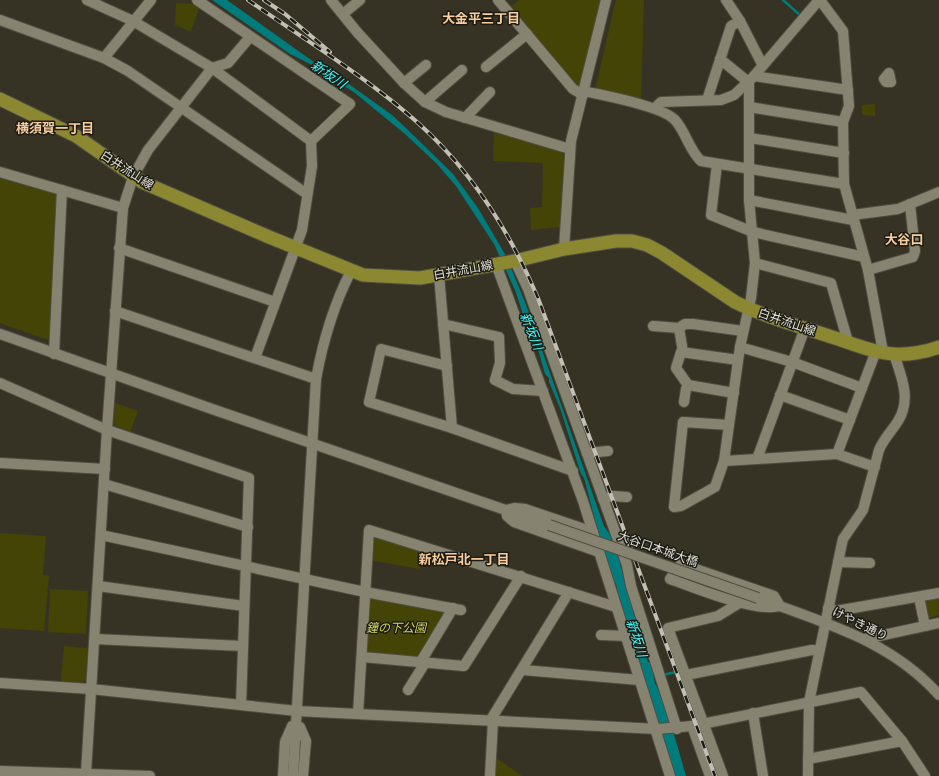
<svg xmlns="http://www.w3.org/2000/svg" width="939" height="776" font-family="Lora,'Noto Sans JP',serif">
	<rect width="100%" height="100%" fill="#373324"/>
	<g fill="#434406">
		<path d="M 519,0 L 601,0 L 580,85 L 575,86 L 509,8 Z"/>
		<path d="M 616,0 L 644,0 L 641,101 L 595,90 Z"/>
		<path d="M 176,3 L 194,4 L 199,8 L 191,32 L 175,25 Z"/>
		<path d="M 875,104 L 875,116 L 862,115 L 862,105 Z"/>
		<path d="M 494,130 L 562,153 L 564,156 L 560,227 L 531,230 L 530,208 L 542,207 L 543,163 L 493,161 Z"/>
		<path d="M 0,175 L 60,191 L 51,341 L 0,323 Z"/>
		<path d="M 115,403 L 138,411 L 130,432 L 114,425 Z"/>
		<path d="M 0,533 L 46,536 L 43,575 L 49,576 L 44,631 L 0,628 Z"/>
		<path d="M 374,536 L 423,549 L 419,569 L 370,560 L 371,540 Z"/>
		<path d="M 50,589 L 88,591 L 86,634 L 48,632 Z"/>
		<path d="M 373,596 L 448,610 L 419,657 L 369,653 L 366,650 L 369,599 Z"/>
		<path d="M 939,597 L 939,615 L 926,619 L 923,601 Z"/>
		<path d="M 64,646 L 87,648 L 86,680 L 81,682 L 61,681 Z"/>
		<path d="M 498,759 L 522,776 L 493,776 L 494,760 Z"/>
	</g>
	<path fill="#017b7c" d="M 212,0 L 227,0 L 304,55 L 317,64 L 321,64 L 392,115 L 406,128 L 453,174 L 478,208 L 506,256 L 525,302 L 604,526 L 613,539 L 648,662 L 660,663 L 659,666 L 653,673 L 655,683 L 665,703 L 686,776 L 674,776 L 634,649 L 635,643 L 630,639 L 620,606 L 616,584 L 610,577 L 584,478 L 581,474 L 560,408 L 549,382 L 549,378 L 545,374 L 539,353 L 531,335 L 528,320 L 524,317 L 515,290 L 494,244 L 456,186 L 436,163 L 405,134 L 355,93 L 314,66 L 290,54 Z"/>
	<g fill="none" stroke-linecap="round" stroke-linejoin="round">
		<g stroke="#017b7c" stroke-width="2.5">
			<path d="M 783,0 L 801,16"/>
			<path d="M 662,675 L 681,671"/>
		</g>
		<g stroke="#514e41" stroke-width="12">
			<g id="minor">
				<path d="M 87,0 L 133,21 L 212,68 L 311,141"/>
				<path d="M 197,0 L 350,104 L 311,141 L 312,166 L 302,230 L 255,358"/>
				<path d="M 331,0 L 357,32 L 404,83 L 425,102 L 446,112 L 570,149"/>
				<path d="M 498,0 L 573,89 L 583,95"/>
				<path d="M 726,0 L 740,21 L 762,64"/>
				<path d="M 820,0 L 843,31 L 849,106 L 843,122 L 844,184 L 868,270 L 883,352"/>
				<path d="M 343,14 L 360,0"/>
				<path d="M 0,20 L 104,58 L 128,71 L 307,194"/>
				<path d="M 104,58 L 151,0"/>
				<path d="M 720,59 L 747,81"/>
				<path d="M 486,67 L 527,34"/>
				<path d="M 889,73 L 891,82 L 886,82 L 884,79 Z"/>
				<path d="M 754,76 L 848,90"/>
				<path d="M 404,83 L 426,65"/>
				<path d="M 584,91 C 605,96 662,106 675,120 C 686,132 689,150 701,161 L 844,184"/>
				<path d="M 707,100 L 731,26 L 740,21"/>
				<path d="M 425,102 L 462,70"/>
				<path d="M 749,107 L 843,122"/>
				<path d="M 655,108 L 661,102 L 721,100 L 734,95 L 754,76 L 819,0"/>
				<path d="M 465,118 L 490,92"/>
				<path d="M 750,138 L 844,153"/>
				<path d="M 717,164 L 711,215 L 753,232 L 864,257"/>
				<path d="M 0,172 L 123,208"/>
				<path d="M 749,200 L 853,220"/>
				<path d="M 852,215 L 898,209 L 939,192"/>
				<path d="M 119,248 L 275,302"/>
				<path d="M 564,249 L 571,141 L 606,0"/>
				<path d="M 515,261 L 528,289 L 627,565 L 631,586 L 677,729"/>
				<path d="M 755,263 L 831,283 L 848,342"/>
				<path d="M 496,264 L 583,501 L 670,776"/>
				<path d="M 868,270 L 913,257 L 915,251 L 910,204"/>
				<path d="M 439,275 L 452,428"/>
				<path d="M 115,311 L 316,379"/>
				<path d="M 443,324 L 499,337 L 500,363 L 495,380 L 513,389 L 543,391"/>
				<path d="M 653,326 L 679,328"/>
				<path d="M 0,334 L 212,409 L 549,525"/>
				<path d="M 740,347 L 792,362 L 862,388"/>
				<path d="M 683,352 L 679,328 L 685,324 L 693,324 L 743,331"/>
				<path d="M 54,354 L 62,190"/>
				<path d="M 447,366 L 381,349 L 369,402 L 452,428 L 573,471"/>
				<path d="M 0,383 L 107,430 L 249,478 L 241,705"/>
				<path d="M 734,393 L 688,385 L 676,368 L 681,352 L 738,360"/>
				<path d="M 780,395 L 850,420"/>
				<path d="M 684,402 L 686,389 L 688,385"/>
				<path d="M 729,425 L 724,461 L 757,459 L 805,328"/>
				<path d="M 587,453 L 608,451"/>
				<path d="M 837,454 L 875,467"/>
				<path d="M 757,459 L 837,454 L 876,351"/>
				<path d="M 724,461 L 715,487 L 681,506 L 674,507 L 683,422 L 729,425 L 740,347 L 751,298 L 755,263 L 749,200 L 749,80"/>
				<path d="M 0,463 L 105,469"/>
				<path d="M 104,484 L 248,527"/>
				<path d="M 603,499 L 612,496 L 627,497"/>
				<path d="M 593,532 L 525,509 L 515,508 L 506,510 L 507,516 L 514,522 L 599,552"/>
				<path d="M 101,535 L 365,592 L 461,610"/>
				<path d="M 838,562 L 870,563"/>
				<path d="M 681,564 L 774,596 L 780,606 C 755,613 696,588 670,579 Z"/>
				<path d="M 98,586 L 244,606"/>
				<path d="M 919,597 L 925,626"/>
				<path d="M 758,598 C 824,623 890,640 939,695"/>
				<path d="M 828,608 L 836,611 L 939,593"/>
				<path d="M 601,635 L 626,636"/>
				<path d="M 95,639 L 242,646"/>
				<path d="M 865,639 L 939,623"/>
				<path d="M 362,657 L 464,666 L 521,576"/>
				<path d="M 420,663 L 453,608"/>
				<path d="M 523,670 L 639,680"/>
				<path d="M 686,675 L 812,650 L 819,651"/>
				<path d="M 0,683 L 91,689 L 297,711 L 658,729 L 692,726 L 861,692 L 902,741"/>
				<path d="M 408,690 L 425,663"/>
				<path d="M 753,713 L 763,776"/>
				<path d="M 358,714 L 369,530 L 616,607"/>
				<path d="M 490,721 L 569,592"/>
				<path d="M 692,726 L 710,776"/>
				<path d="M 808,759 L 902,741 L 925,776"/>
				<path d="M 0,771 L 150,776"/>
				<path d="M 86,773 L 107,430 L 123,208 L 133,177 L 148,150 L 212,68 L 228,63 L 250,37"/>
				<path d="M 283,776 L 285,742 L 292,726 L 300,727 L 306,741 L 303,776"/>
				<path d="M 293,776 L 316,379 C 323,341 333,306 351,271"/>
				<path d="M 490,776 L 493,721"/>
				<path d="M 723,776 L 668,628 L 718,616 L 741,602"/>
				<path d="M 808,776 L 809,702 L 841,548 L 843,539 L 863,510 L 879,450 C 884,438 892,431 898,421 C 912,399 901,376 894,354"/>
			</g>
		</g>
		<g stroke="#514e41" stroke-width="15">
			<path id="major" d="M 0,99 L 76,136 L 142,182 L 269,237 L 363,275 L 420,278 L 515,261 L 564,249 L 616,241 L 632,241 L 647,245 L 662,253 L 735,302 C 767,318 802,327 835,338 C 854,344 874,353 894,354 C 908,355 926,352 939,347"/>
		</g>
		<use href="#minor" stroke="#878371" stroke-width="10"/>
		<use href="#major" stroke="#8c8832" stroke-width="13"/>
		<g stroke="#c2c0b5" stroke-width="4">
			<g id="rail">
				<path d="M 248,0 C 305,40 365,76 417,122 C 471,170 510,232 538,298 L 715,776"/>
				<path d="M 264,0 L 285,14 L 330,52"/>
			</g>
		</g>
		<use href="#rail" stroke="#1c1b14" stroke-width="2.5" stroke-dasharray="8" stroke-linecap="butt"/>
		<g stroke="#514e41" stroke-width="12" stroke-linecap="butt">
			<path id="minor-bridge" d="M 549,525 L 758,598"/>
		</g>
		<use href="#minor-bridge" stroke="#878371" stroke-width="10"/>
	</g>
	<g text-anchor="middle" stroke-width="3" stroke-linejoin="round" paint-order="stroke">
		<g font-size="12" fill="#e2e0d6" stroke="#1c1b14">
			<text transform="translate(127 170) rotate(33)" y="4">白井流山線</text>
			<text transform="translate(463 270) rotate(-10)" y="4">白井流山線</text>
			<text transform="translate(787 322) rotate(19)" y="4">白井流山線</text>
			<text transform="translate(658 549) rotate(19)" y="4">大谷口本城大橋</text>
			<text transform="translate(860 624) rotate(26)" y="4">けやき通り</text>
		</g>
		<g font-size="12" font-style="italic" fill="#d0d45c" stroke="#1c1b14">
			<text x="396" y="632">鐘の下公園</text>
		</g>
		<g font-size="13" font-weight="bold" fill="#f9cd9d" stroke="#1c1b14">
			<text x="481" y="23">大金平三丁目</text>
			<text x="55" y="133">横須賀一丁目</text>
			<text x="904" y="244">大谷口</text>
			<text x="464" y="564">新松戸北一丁目</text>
		</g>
		<g font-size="13" font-style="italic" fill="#40fcfd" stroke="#1c1b14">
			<text transform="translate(329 74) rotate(34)" y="5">新坂川</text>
			<text transform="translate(532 331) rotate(68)" y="5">新坂川</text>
			<text transform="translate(637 638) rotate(72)" y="5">新坂川</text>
		</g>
	</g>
</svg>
